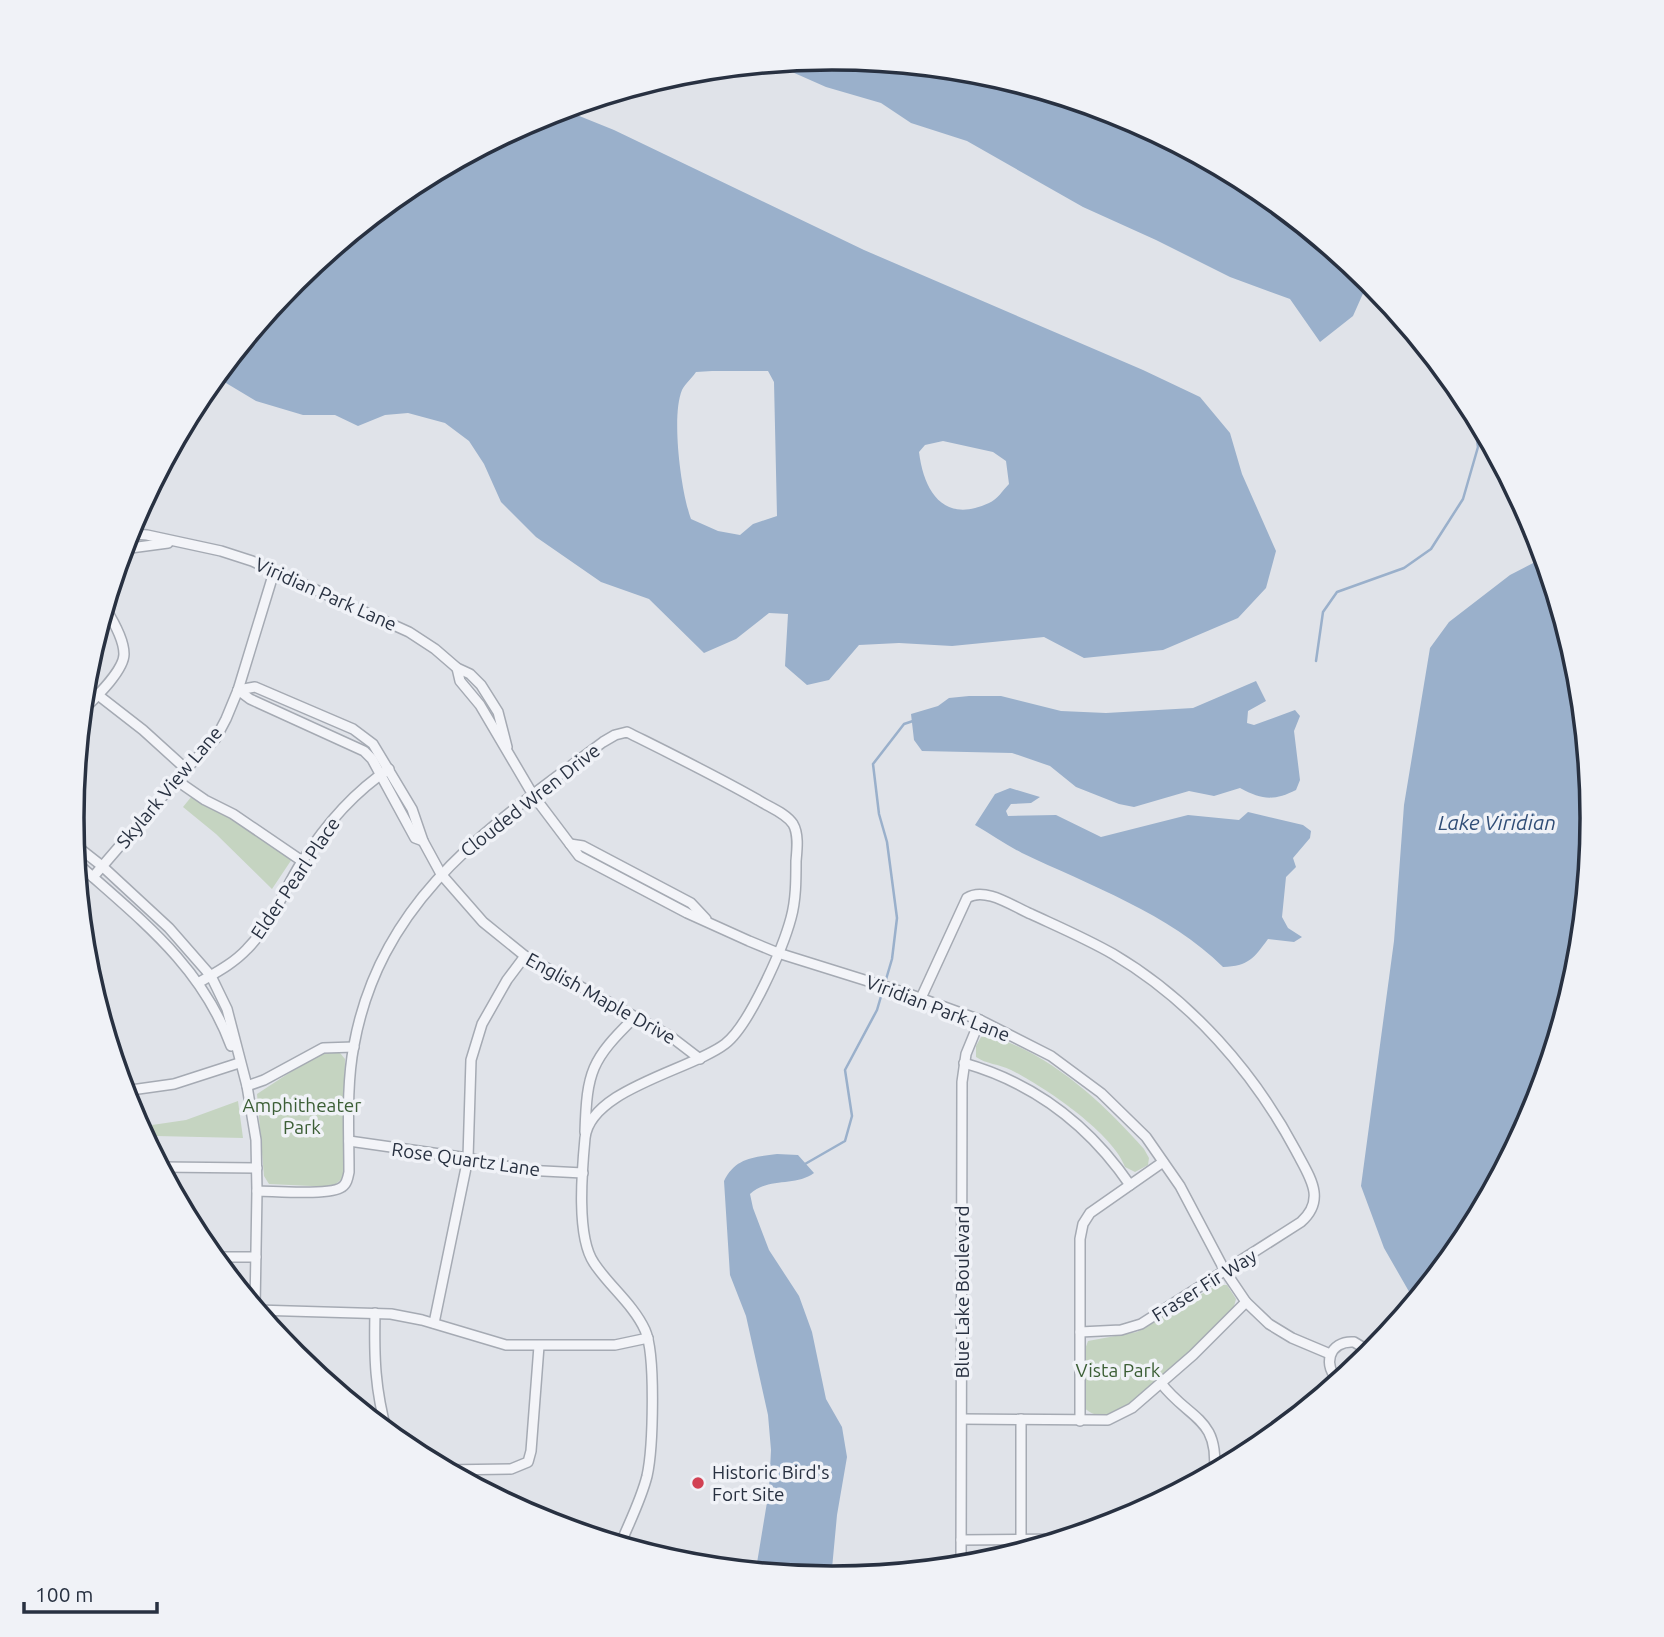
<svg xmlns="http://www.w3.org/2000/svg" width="1664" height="1637" font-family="Ubuntu,sans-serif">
	<rect width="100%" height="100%" fill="#e0e3e9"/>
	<g fill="#c5d4c1">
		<path d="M 196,791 L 258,826 L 296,853 L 272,889 L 216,834 L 183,807 Z"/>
		<path d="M 988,1035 C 1051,1054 1101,1101 1144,1149 L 1149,1158 L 1148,1165 L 1135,1172 L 1125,1167 C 1113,1133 1043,1086 1011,1070 C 999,1064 986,1064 976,1057 L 976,1046 L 981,1037 Z"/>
		<path d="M 333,1052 L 340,1053 L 345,1059 L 343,1178 L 332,1187 L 269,1184 L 264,1176 L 257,1094 L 315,1056 Z"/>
		<path d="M 238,1101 L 243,1138 L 156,1136 L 152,1125 L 186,1120 Z"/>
		<path d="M 1217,1285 L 1227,1285 L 1236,1299 L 1233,1310 C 1206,1335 1138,1411 1104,1415 C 1095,1416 1091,1413 1084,1408 L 1083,1355 L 1088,1341 L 1137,1332 Z"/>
	</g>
	<g fill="#9ab0cb" fill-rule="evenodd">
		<path d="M 832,58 L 981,72 L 1123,116 L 1255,186 L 1369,280 L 1353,316 L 1320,342 L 1290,299 L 1230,277 L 1156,240 L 1083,207 L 967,141 L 911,123 L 881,103 L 826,87 L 774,64 Z"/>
		<path d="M 562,109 L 614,130 L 864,250 L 1143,370 L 1200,397 L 1230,433 L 1242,474 L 1276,551 L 1266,588 L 1238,618 L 1163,650 L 1084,658 L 1044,637 L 952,646 L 899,643 L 859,645 L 829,680 L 807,685 L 785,666 L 788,614 L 769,613 L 736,639 L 704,653 L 649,599 L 601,582 L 536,537 L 501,502 L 484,464 L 469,441 L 445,423 L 408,413 L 385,415 L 358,426 L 335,415 L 303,415 L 256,401 L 226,383 L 212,381 L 294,280 L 410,186 L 541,116 ZM 712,371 L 768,371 L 774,382 L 777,516 L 753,524 L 740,535 L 718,531 L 691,519 C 681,492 671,416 682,390 C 685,384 692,378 696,372 ZM 943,441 L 993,452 L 1006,461 L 1009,484 C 1003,490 997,500 989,503 C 944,524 924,492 919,452 L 925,445 Z"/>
		<path d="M 1545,559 L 1578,670 L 1593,819 L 1578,967 L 1535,1110 L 1464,1241 L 1415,1302 L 1384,1248 L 1361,1186 L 1394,941 L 1404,805 L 1430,648 L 1449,622 L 1510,575 L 1539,560 Z"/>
		<path d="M 1256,681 L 1266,701 L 1248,711 L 1247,723 L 1254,725 L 1295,710 L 1300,716 L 1294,731 L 1300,780 L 1296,790 C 1274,801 1262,800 1240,788 L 1214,796 L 1189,791 L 1134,807 L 1119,804 L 1076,787 L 1050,766 L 1012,753 L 922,751 L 914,740 L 911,714 L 938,706 L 949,698 L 969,696 L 1001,696 L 1061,711 L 1106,713 L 1193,708 Z"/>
		<path d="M 1010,788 L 1040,797 L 1031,803 L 1011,804 L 1006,811 L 1008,816 L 1056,815 L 1101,837 L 1188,815 L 1239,820 L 1248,812 L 1303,825 L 1311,831 L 1310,838 L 1293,858 L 1296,867 L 1286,877 L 1282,917 L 1288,928 L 1302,937 L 1294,942 L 1268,939 C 1254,958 1249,966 1223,967 C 1170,914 1089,885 1022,853 C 1006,845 991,834 975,825 L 995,794 Z"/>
		<path d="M 777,1154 L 798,1155 L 814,1173 C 795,1187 768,1177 750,1194 L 753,1208 L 769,1250 L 799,1296 L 812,1332 L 826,1399 L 842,1427 L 847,1457 L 837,1515 L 831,1579 L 753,1571 L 757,1563 L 769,1490 L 771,1450 L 768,1415 L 746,1316 L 730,1275 L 724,1181 C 735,1158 753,1157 777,1154 Z"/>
	</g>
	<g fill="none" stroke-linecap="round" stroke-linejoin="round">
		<g stroke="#9ab0cb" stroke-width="2.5">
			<path d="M 1316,661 L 1323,612 L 1337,592 L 1404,568 L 1431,549 L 1463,499 L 1478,447 L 1473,412"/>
			<path d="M 805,1164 L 845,1141 L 852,1116 L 845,1070 L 877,1010 L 892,959 L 897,918 L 887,842 L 879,814 L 873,764 L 904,724 L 913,721"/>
		</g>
		<g stroke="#a5aab3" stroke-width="12">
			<g id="minor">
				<path d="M 127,536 L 135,534 L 147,535 L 221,551 L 252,561 L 409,632 L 435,649 L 457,668 L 470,674 L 481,685 L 498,712 L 507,747"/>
				<path d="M 123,549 L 168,543"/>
				<path d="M 457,668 L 460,681 L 480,705 L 533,795 L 579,856 L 687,913 L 749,941 L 778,953 L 906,993 L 980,1020 L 1051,1056 L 1101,1093 L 1146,1137 L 1180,1186 L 1225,1271 L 1246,1302 L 1269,1324 L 1292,1338 L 1330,1354"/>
				<path d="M 238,690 L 255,687 L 353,729 L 373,744 L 412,809 L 423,841 L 441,874 L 483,922 L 525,956 L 670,1036 L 700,1059"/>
				<path d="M 238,690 L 250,699 L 364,751 L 372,759 L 415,838 L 423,841"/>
				<path d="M 98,695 L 143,730 L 186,769"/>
				<path d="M 82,711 C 94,699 124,671 124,654 C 124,640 112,619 105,608"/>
				<path d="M 176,780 L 205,800 L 233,814 L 302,861"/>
				<path d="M 74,844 L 102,866 L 169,928 L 211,976 L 227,1009 L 247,1086 L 256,1140 L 257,1191 L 255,1308"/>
				<path d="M 570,844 L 583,846 L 691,903 L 706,919"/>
				<path d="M 76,862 C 138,918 201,964 231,1046"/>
				<path d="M 93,877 L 186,769 L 216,738 L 226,719 L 238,690 L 274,572"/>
				<path d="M 198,983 C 215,973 233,964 247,949 C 271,925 283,892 301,863 C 324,827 354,792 389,769"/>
				<path d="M 921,998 L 967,898 C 985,886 1014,907 1031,914 C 1059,927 1087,939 1113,954 C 1191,1000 1254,1072 1296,1151 C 1309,1176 1327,1199 1301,1222 L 1141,1324 L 1121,1330 L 1080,1332"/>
				<path d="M 964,1063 C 1034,1083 1089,1125 1130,1185"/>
				<path d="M 117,1068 L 127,1091 L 134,1119"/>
				<path d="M 247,1086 L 264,1080 L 323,1048 L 354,1047"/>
				<path d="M 124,1091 L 174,1084 L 239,1063"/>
				<path d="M 585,1132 C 587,1071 591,1060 635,1017"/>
				<path d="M 349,1141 L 468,1158 L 524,1170 L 583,1173"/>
				<path d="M 160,1167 L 257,1168"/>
				<path d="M 257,1191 C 274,1191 330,1196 342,1187 C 347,1184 348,1177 349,1172 C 349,1130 346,1086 354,1045 C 381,897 491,826 603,742 L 615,735 L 627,732 C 671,754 716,776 758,800 C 769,807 786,813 793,824 C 799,834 797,850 796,861 C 796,880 796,900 791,918 C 783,948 749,1026 725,1044 C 691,1070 590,1089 585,1138 C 582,1170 576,1237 594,1263 C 609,1286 633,1304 645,1330 C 656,1354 653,1449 647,1476 C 641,1500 629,1523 620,1545"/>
				<path d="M 213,1257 L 256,1257"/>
				<path d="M 256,1310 L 391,1314 L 422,1320 L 506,1345 L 615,1345 L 648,1338"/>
				<path d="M 375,1313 C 374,1358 375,1389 387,1433"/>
				<path d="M 434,1323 L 468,1158 L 471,1060 L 482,1024 L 507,980 L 525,956"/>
				<path d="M 1340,1381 C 1321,1367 1329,1340 1354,1342 L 1364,1348 L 1369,1357"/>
				<path d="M 1161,1383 C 1188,1419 1220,1417 1214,1473"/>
				<path d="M 962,1419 L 1108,1420 L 1132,1408 L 1193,1355 L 1246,1302"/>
				<path d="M 1021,1419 L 1021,1552"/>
				<path d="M 1080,1421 L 1080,1239 L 1083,1224 L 1090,1213 L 1163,1162"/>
				<path d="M 445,1470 L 511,1469 L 528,1462 L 531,1451 L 539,1346"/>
				<path d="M 961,1540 L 1065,1539"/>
				<path d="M 961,1567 L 962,1082 L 966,1054 L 980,1020"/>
			</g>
		</g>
		<use href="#minor" stroke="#f3f4f8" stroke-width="9"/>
	</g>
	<circle fill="#d24153" stroke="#f0f2f7" stroke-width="2.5" cx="698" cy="1483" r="7"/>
	<g text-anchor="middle" stroke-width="7" stroke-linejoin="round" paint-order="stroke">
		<g font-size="19" fill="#283141" stroke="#f0f2f7">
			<text transform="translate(326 594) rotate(24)" y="7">Viridian Park Lane</text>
			<text transform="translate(169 787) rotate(-50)" y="7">Skylark View Lane</text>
			<text transform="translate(530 800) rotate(-38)" y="7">Clouded Wren Drive</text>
			<text transform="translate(295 878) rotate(-56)" y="7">Elder Pearl Place</text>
			<text transform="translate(601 998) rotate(29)" y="7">English Maple Drive</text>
			<text transform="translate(938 1008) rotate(21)" y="7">Viridian Park Lane</text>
			<text transform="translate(466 1159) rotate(8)" y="7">Rose Quartz Lane</text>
			<text transform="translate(1204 1285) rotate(-32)" y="7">Fraser Fir Way</text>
			<text transform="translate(962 1292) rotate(-90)" y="7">Blue Lake Boulevard</text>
		</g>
		<g font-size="19" fill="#3b5e35" stroke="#f0f2f7">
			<text x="302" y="1112">Amphitheater<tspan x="302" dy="22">Park</tspan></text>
			<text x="1118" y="1377">Vista Park</text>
		</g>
		<g font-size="19" fill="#283141" stroke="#f0f2f7" text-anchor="start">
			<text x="712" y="1479">Historic Bird's<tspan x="712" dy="22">Fort Site</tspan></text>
		</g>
		<g font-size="21" font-style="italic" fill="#314e77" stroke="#f0f2f7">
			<text x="1497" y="830">Lake Viridian</text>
		</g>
	</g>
	<path d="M0 0H1664V1637H0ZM84 818a748 748 0 1 1 1496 0a748 748 0 1 1-1496 0Z" fill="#f0f2f7" fill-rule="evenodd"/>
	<path fill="none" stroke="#283141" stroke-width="3.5" d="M84 818a748 748 0 1 1 1496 0a748 748 0 1 1-1496 0Z"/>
	<path d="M24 1602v10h133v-10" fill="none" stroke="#283141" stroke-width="3.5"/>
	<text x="35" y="1602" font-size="21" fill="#283141" stroke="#f0f2f7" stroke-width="5" paint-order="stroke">100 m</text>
</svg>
